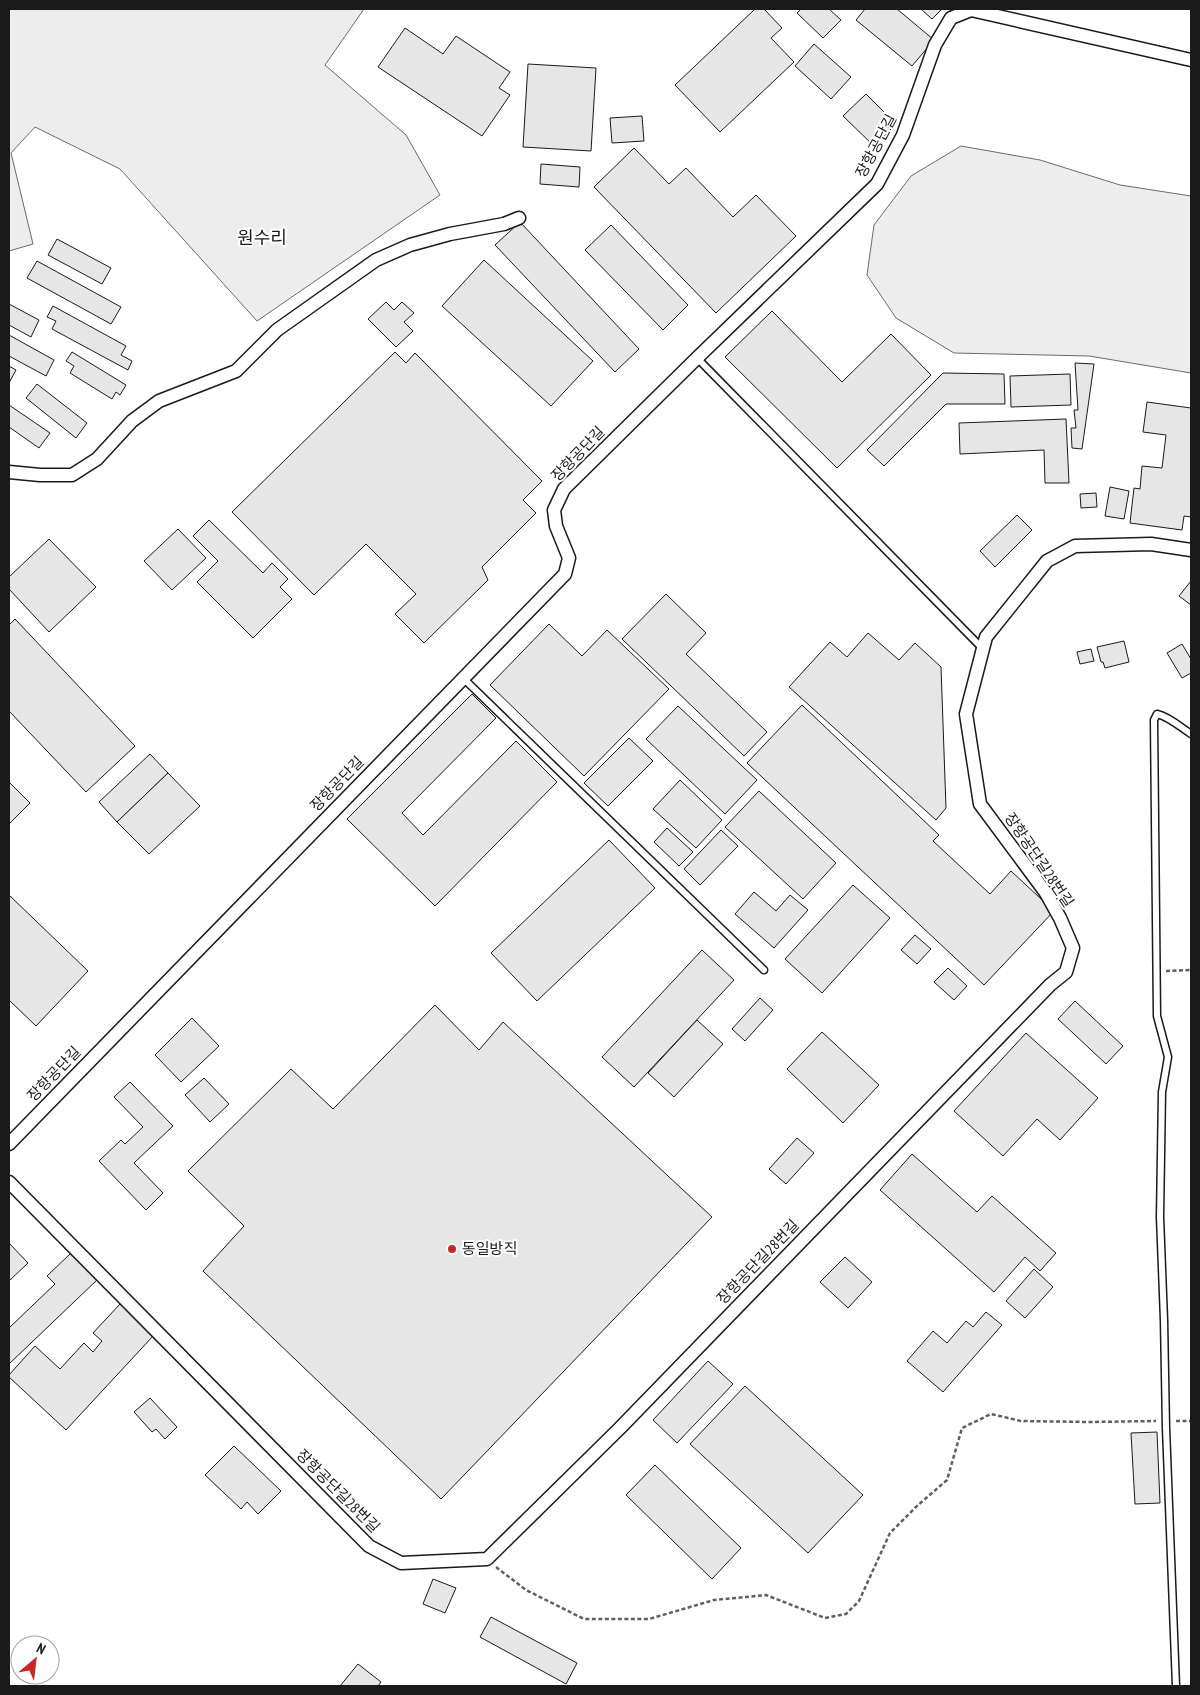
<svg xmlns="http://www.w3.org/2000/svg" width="1200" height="1695" font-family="'PT Sans Narrow','Noto Sans KR',sans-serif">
	<rect width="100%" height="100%" fill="#fff"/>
	<g fill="#ededed" stroke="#6a6a6a">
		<path d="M 9,9 L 364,9 L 325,65 L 406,135 L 440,195 L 257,321 L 120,169 L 35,127 L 11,153 L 33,244 L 9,251 Z"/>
		<path d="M 961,146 L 1040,160 L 1120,185 L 1191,196 L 1191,373 L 1089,356 L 954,353 L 896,318 L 867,275 L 874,225 L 911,176 Z"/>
	</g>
	<g fill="#e6e6e6" stroke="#1a1a1a">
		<path d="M 755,9 L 764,9 L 782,28 L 771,38 L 794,62 L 720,132 L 675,85 Z"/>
		<path d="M 801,9 L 829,9 L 841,20 L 823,38 L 797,13 Z"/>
		<path d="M 865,9 L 897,9 L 934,40 L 912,66 L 856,20 Z"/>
		<path d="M 921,9 L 942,9 L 932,19 Z"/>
		<path d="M 405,28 L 443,54 L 456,36 L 510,72 L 499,88 L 510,95 L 482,136 L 378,67 Z"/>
		<path d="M 814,44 L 851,77 L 831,99 L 795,66 Z"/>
		<path d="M 528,64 L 596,68 L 591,151 L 523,147 Z"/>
		<path d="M 866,94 L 896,124 L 874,146 L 843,116 Z"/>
		<path d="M 642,116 L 644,141 L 612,143 L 610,118 Z"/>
		<path d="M 634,148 L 669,184 L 686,168 L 733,217 L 756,195 L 796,236 L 716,313 L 594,187 Z"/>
		<path d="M 541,164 L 580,167 L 579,187 L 540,184 Z"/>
		<path d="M 520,222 L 639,349 L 615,372 L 495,245 Z"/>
		<path d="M 611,225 L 688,305 L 663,330 L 585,250 Z"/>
		<path d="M 57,239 L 111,268 L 102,284 L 48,255 Z"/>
		<path d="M 484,260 L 593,361 L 551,406 L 442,306 Z"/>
		<path d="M 37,261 L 121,307 L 111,324 L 27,278 Z"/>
		<path d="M 386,302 L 394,310 L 402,302 L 414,313 L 404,322 L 413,331 L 396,347 L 368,319 Z"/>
		<path d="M 9,304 L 39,320 L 31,337 L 9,325 Z"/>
		<path d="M 53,306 L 126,346 L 121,355 L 132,361 L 128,370 L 52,329 L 56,321 L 47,317 Z"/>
		<path d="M 772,311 L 842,382 L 891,334 L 931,375 L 837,468 L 725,357 Z"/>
		<path d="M 9,335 L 54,360 L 46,376 L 9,356 Z"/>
		<path d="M 72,352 L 126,385 L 120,395 L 116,392 L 112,399 L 70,373 L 74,366 L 66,361 Z"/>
		<path d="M 395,352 L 406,363 L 415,353 L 542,481 L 523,500 L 536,513 L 482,567 L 488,580 L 424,643 L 395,614 L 416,594 L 366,544 L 314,595 L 232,512 Z"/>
		<path d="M 1075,363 L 1094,364 L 1082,449 L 1072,448 L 1071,428 L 1076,428 L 1074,410 L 1078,410 Z"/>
		<path d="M 9,366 L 16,370 L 9,383 Z"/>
		<path d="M 943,373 L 1004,374 L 1005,404 L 946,404 L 884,466 L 867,450 Z"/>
		<path d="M 1070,374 L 1071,405 L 1011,407 L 1010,376 Z"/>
		<path d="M 37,384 L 87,423 L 76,438 L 26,398 Z"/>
		<path d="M 1147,402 L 1191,408 L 1191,517 L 1184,516 L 1182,530 L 1130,523 L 1134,488 L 1140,489 L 1142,466 L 1162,468 L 1166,435 L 1143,432 Z"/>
		<path d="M 9,405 L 50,433 L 39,448 L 9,427 Z"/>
		<path d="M 1066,419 L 1069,483 L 1045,483 L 1044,450 L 960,454 L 959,423 Z"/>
		<path d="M 1110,487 L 1129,491 L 1124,519 L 1105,516 Z"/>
		<path d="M 1096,493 L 1097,507 L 1081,508 L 1080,494 Z"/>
		<path d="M 1017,515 L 1032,530 L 995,567 L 980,551 Z"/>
		<path d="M 209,520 L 263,573 L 272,563 L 288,579 L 280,587 L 292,599 L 253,638 L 197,582 L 218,561 L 193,536 Z"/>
		<path d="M 178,529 L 206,558 L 172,590 L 144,561 Z"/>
		<path d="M 49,539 L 96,587 L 49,632 L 9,589 L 9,577 Z"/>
		<path d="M 1191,581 L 1191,605 L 1179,596 Z"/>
		<path d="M 666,594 L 706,633 L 686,654 L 767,732 L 744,756 L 622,639 Z"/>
		<path d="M 15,619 L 135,746 L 86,792 L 9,711 L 9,625 Z"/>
		<path d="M 549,624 L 582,656 L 607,630 L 669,689 L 584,776 L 490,685 Z"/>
		<path d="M 868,633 L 899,660 L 915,643 L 941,667 L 946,808 L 936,820 L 789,687 L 830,642 L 847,657 Z"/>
		<path d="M 1124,641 L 1129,662 L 1105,668 L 1103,662 L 1101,662 L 1097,647 Z"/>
		<path d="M 1182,644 L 1191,659 L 1191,673 L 1182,678 L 1167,653 Z"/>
		<path d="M 1091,649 L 1094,661 L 1080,664 L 1077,652 Z"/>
		<path d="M 472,694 L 496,718 L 402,813 L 423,835 L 516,741 L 557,782 L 435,906 L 347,819 Z"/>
		<path d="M 802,705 L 939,835 L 933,841 L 990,894 L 1011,871 L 1054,911 L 984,985 L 747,763 Z"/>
		<path d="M 678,706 L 757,780 L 725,814 L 646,739 Z"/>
		<path d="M 629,738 L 653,761 L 608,806 L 584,783 Z"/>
		<path d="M 150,754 L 168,773 L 117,822 L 99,802 Z"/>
		<path d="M 168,773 L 200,806 L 149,854 L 117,822 Z"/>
		<path d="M 680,780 L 722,820 L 696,848 L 653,809 Z"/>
		<path d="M 9,782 L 30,803 L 9,824 Z"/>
		<path d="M 759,791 L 836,863 L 803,899 L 725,827 Z"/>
		<path d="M 667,828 L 693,852 L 679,866 L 654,842 Z"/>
		<path d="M 721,830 L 738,846 L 700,885 L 684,869 Z"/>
		<path d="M 609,840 L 655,888 L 537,1001 L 491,953 Z"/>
		<path d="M 853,885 L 890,918 L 822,993 L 785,959 Z"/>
		<path d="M 754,892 L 776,911 L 790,895 L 808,910 L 774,948 L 735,914 Z"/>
		<path d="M 9,895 L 88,971 L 36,1026 L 9,1000 Z"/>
		<path d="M 915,935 L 931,949 L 917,964 L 901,950 Z"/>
		<path d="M 702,950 L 734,980 L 634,1087 L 602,1057 Z"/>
		<path d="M 948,968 L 967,986 L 954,1000 L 934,982 Z"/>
		<path d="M 760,998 L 773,1010 L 745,1041 L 732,1029 Z"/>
		<path d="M 1075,1001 L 1123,1046 L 1106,1064 L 1058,1019 Z"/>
		<path d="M 435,1005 L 479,1050 L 503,1022 L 712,1217 L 441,1499 L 203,1271 L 244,1226 L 188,1171 L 291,1069 L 333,1109 Z"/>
		<path d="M 192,1018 L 219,1046 L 181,1082 L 155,1055 Z"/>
		<path d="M 697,1020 L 723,1044 L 674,1097 L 648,1073 Z"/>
		<path d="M 822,1032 L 879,1085 L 843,1123 L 787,1069 Z"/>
		<path d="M 1026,1033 L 1098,1098 L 1060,1140 L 1037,1119 L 1003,1156 L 954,1111 Z"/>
		<path d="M 204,1078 L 229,1104 L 210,1122 L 185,1095 Z"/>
		<path d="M 130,1082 L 173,1126 L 134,1163 L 163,1193 L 146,1210 L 99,1161 L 121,1140 L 125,1144 L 143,1127 L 114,1097 Z"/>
		<path d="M 797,1138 L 814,1153 L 786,1184 L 769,1169 Z"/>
		<path d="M 912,1154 L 977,1212 L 992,1196 L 1056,1253 L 1040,1271 L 1025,1257 L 994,1292 L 880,1190 Z"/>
		<path d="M 9,1243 L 28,1263 L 9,1281 Z"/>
		<path d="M 71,1253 L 97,1280 L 9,1364 L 9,1328 L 55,1284 L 47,1276 Z"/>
		<path d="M 845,1257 L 872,1282 L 848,1308 L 820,1282 Z"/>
		<path d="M 1034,1269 L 1053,1287 L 1025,1318 L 1006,1301 Z"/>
		<path d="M 120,1304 L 154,1335 L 66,1430 L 9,1377 L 9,1375 L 35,1346 L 60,1369 L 84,1343 L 93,1352 L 102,1341 L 93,1333 Z"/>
		<path d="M 986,1312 L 1002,1325 L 943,1392 L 907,1361 L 933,1331 L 947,1343 L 966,1321 L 973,1327 Z"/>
		<path d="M 708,1361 L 733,1384 L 677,1443 L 653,1420 Z"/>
		<path d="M 745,1386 L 863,1495 L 808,1553 L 690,1444 Z"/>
		<path d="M 150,1398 L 177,1427 L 165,1439 L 156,1429 L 152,1432 L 134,1412 Z"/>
		<path d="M 1157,1432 L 1160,1503 L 1135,1504 L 1131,1433 Z"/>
		<path d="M 234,1446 L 281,1491 L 258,1514 L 247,1502 L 241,1509 L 205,1475 Z"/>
		<path d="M 655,1465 L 741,1548 L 712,1579 L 626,1495 Z"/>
		<path d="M 433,1579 L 456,1588 L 445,1613 L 423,1604 Z"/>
		<path d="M 491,1617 L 577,1663 L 566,1684 L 480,1637 Z"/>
		<path d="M 358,1664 L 381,1682 L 378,1686 L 340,1686 Z"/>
	</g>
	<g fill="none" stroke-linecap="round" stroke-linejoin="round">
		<g stroke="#1a1a1a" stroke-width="9">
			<g id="lane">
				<path d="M 697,358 L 983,649"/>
				<path d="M 463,678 L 764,970"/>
				<path d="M 1176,1686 L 1166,1428 L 1164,1320 L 1160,1217 L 1162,1092 L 1168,1057 L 1157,1016 L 1154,720 L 1157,714 C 1170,717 1180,727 1191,734"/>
			</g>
		</g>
		<g stroke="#1a1a1a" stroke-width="15">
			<g id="street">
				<path d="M 9,472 L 40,475 L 72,475 L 97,459 L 132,421 L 159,401 L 236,371 L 277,330 L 376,260 L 410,245 L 450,234 L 504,224 L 519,218"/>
				<path d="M 9,1144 L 565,574 L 569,558 L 556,526 L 554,510 L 564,489 L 697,358 L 877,184 L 903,135 L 935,45 L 951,18 L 971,10 L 1191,60"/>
				<path d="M 9,1182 L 369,1546 L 401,1563 L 487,1559 L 620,1428 L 1050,985 L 1066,972 L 1073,948 L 1060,918 L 1046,893 L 980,804 L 966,714 L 986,637 L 1047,561 L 1075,546 L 1151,544 L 1191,550"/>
			</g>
		</g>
		<g stroke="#5f5f5f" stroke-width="2.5" stroke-dasharray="4 2.5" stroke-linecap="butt">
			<path d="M 1166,971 L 1191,970"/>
			<path d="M 1176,1421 L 1191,1421"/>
			<path d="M 496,1567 L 526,1590 L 584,1619 L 649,1619 L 714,1600 L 766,1595 L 825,1618 L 846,1614 L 859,1601 L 890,1533 L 918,1505 L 947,1480 L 962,1428 L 991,1414 L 1021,1421 L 1090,1422 L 1156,1421"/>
		</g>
		<use href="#lane" stroke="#fff" stroke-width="6"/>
		<use href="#street" stroke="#fff" stroke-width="12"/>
	</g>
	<circle fill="#c62828" stroke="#fff" stroke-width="2" cx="452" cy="1249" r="5"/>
	<g text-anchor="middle" stroke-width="4" stroke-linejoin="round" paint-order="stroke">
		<g font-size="15" fill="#1a1a1a" stroke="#fff">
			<text transform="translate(876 146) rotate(-62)" y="5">장항공단길</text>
			<text transform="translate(578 454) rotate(-46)" y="5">장항공단길</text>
			<text transform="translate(337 784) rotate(-46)" y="5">장항공단길</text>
			<text transform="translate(1039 860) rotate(56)" y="5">장항공단길28번길</text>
			<text transform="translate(54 1074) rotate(-46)" y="5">장항공단길</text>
			<text transform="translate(758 1262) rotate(-46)" y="5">장항공단길28번길</text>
			<text transform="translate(338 1491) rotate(45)" y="5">장항공단길28번길</text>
		</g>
		<g font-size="15" fill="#1a1a1a" stroke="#fff" text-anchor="start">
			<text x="462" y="1254">동일방직</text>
		</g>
		<g font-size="18" fill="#1a1a1a" stroke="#fff">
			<text x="262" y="244">원수리</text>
		</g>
	</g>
	<rect width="1200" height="1695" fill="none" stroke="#1a1a1a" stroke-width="20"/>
	<g transform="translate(35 1660) rotate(28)"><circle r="24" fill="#ffffff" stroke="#a3a3a3"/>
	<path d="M0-4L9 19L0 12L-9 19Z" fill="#c62828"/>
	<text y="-8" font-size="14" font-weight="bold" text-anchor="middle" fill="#1a1a1a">N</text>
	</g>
</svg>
